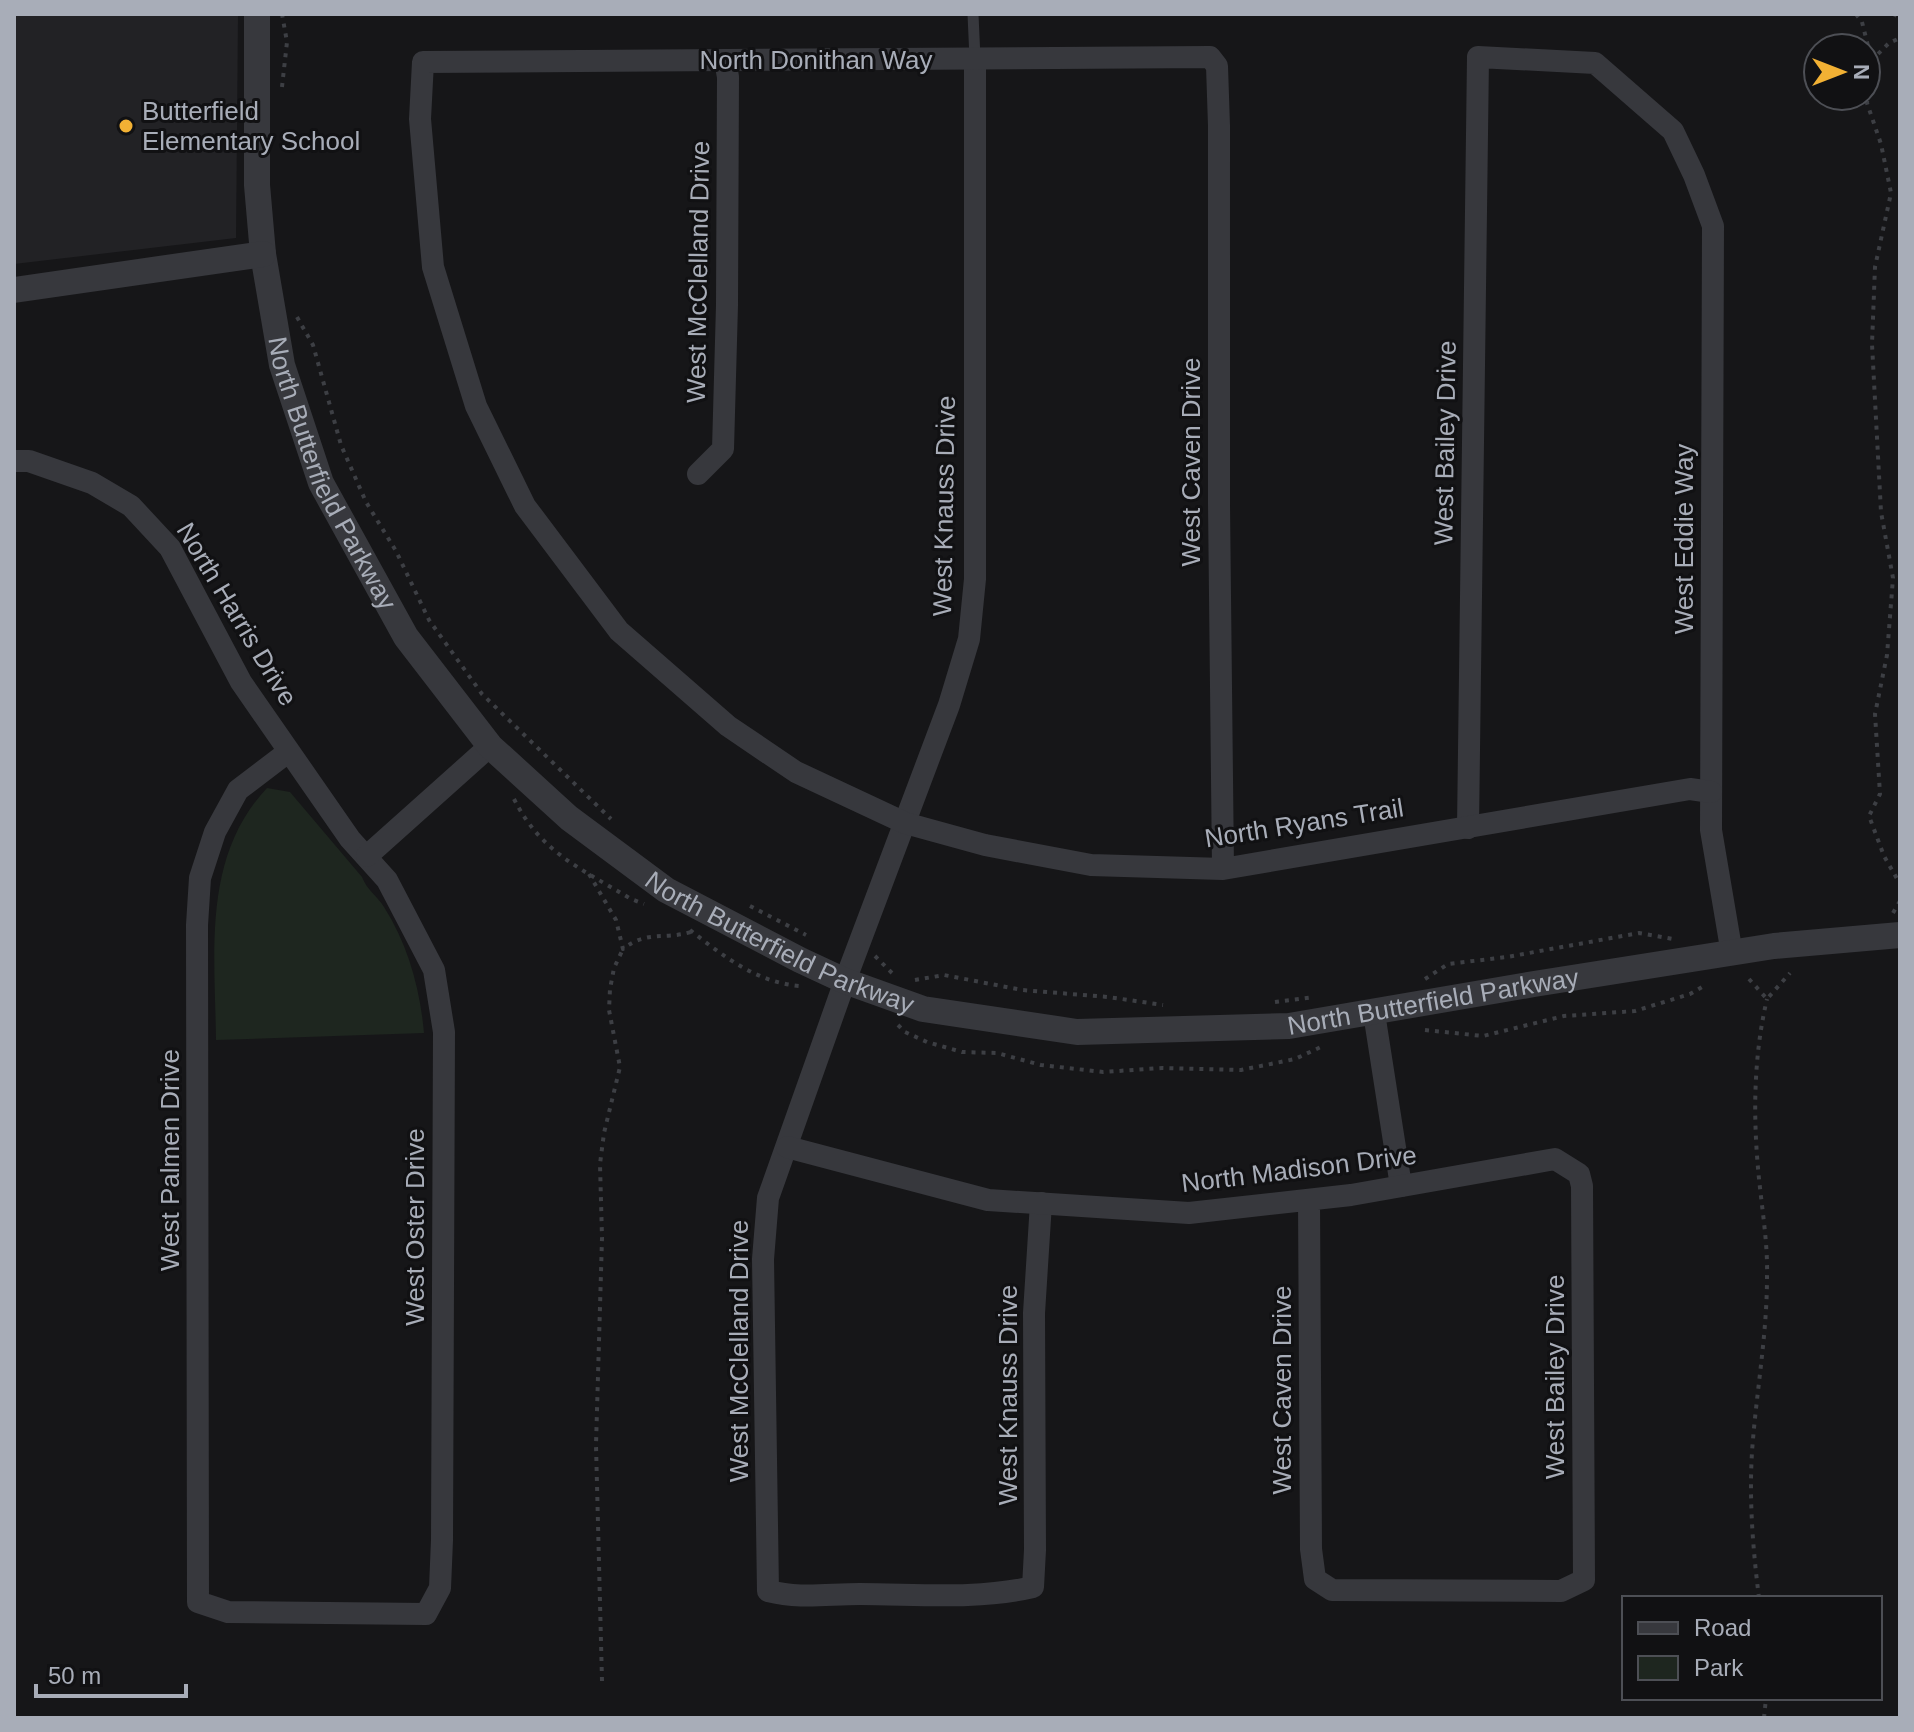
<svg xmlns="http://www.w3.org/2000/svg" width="1914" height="1732" font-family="Arial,sans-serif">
	<rect width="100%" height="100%" fill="#161618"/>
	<path fill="#222225" d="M 14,14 L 238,14 L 236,238 L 14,264 Z"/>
	<path fill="#1e261f" d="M 267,788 L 290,792 L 362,877 C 367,890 377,896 384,907 C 408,945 420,988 424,1033 L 216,1040 C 215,953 202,857 267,788 Z"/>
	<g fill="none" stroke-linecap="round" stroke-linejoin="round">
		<g stroke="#3d3f44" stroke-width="4" stroke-dasharray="4 6" stroke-linecap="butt">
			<path d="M 1856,14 L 1862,22 L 1868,46 L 1871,61 L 1867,103 L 1881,144 L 1891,193 L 1875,267 L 1872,344 L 1881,512 L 1893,578 L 1887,655 L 1875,714 L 1880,794 L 1869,816 L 1884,856 L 1900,884"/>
			<path d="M 1893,14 L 1900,17"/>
			<path d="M 1871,61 L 1889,43 L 1900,38"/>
			<path d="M 282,87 L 287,42 L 282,14"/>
			<path d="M 297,317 L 313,345 L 341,445 L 366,502 L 396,551 L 429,620 L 482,694 L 611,819"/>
			<path d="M 514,799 C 541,853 582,869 631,899 L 644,904"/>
			<path d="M 589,874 L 616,920 L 623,949 C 647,930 664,940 691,932"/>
			<path d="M 750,906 L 806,935"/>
			<path d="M 1893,913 L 1900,901"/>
			<path d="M 690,930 C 723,956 756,982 799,986"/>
			<path d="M 875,956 L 892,973"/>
			<path d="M 1425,979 L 1448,964 L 1507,957 L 1639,933 L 1673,939"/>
			<path d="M 1749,979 L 1767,999 L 1790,973"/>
			<path d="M 915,980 L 944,975 L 1022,990 L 1108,997 L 1163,1005"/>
			<path d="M 1275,1002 L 1314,997"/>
			<path d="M 898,1025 L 905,1032 L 927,1042 L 962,1052 L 997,1053 L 1041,1065 L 1103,1072 L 1162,1068 L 1241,1070 L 1295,1059 L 1323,1046"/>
			<path d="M 1425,1030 L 1483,1036 L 1564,1016 L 1635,1011 L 1690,994 L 1702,987"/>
			<path d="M 1759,1598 C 1753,1550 1749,1501 1752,1452 C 1756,1394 1767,1336 1767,1277 C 1768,1241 1761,1204 1758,1168 C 1753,1112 1754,1054 1767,999"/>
			<path d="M 602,1681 L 596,1445 L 602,1238 L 600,1164 L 604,1133 L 620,1067 L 609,1010 L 610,989 L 614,968 L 623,949"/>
			<path d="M 1764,1718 L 1766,1698"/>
		</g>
		<path stroke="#37383d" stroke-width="11" d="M 973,14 L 975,59"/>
		<g stroke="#37383d" stroke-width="22">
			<path d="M 975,59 L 975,579 L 969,639 L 949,705 L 845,981 L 768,1198 L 763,1259 L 768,1591 C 800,1599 827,1594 860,1594 C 917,1594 977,1600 1033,1587 L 1035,1550 L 1034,1313 L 1041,1203"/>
			<path d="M 14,461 L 29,461 L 92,483 L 131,506 L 170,548 L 241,682 L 350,839 L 387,880 L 434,970 L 444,1032 L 442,1540 L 440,1588 L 426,1614 L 228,1612 L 198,1602 L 197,925 L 200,878 L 215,832 L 238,790 L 288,752"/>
			<path d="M 698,474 L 723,449 L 727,305 L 728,77 L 725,60"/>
			<path d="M 1468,828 L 1478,57 L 1595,63 L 1673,131 L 1694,175 L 1713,226 L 1711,830 L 1732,954"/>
			<path d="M 367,856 L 490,746"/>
			<path d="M 1223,869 L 1219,504 L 1219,126 L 1217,66 L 1210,57 L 423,62 L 420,119 L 433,267 L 476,406 L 525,506 L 619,631 L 728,726 L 796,772 L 905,823 L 985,845 L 1091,865 L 1223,869 L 1690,789 L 1711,792"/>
			<path d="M 1374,1013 L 1401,1186"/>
			<path d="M 787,1147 L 988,1200 L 1189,1213 L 1351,1195 L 1555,1159 L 1579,1174 L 1582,1186 L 1584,1580 L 1561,1591 L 1332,1590 L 1315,1579 L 1311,1549 L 1309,1200"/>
		</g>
		<g stroke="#37383d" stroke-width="26">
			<path id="s1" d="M 257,14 L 257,185 L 263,254 L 282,365 L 321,483 L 406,637 L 490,746 L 569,818 L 666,890 L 800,960 L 845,981 L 923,1009 L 1077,1032 L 1289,1026 L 1534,984 L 1774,946 L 1900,935"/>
			<path d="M 14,290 L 263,254"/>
		</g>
	</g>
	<circle fill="#f2b134" stroke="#111113" stroke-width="3" cx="126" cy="126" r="8"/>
	<g text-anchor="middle" stroke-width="6" stroke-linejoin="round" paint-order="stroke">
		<g font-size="26" fill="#a8adb8" stroke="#111113">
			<text x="816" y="69">North Donithan Way</text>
			<text transform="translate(698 272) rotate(-89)" y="9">West McClelland Drive</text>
			<text transform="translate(1445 443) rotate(-89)" y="9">West Bailey Drive</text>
			<text transform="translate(1191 462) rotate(-90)" y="9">West Caven Drive</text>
			<text dy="9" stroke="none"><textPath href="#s1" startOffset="472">North Butterfield Parkway</textPath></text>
			<text transform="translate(944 506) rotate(-89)" y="9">West Knauss Drive</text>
			<text transform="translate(1684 539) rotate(-90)" y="9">West Eddie Way</text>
			<text transform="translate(237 614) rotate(59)" y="9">North Harris Drive</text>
			<text transform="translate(1304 823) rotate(-9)" y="9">North Ryans Trail</text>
			<text dy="9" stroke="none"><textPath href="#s1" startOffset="1144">North Butterfield Parkway</textPath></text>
			<text dy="9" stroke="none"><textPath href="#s1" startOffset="1816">North Butterfield Parkway</textPath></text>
			<text transform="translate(170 1160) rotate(-90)" y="9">West Palmen Drive</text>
			<text transform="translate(1299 1169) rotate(-7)" y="9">North Madison Drive</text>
			<text transform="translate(415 1227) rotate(-90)" y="9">West Oster Drive</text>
			<text transform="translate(739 1351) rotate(-90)" y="9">West McClelland Drive</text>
			<text transform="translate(1555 1377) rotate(-90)" y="9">West Bailey Drive</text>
			<text transform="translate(1282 1390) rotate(-90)" y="9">West Caven Drive</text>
			<text transform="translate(1008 1395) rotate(-90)" y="9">West Knauss Drive</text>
		</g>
		<g font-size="26" fill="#a8adb8" stroke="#111113" text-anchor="start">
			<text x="142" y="120">Butterfield<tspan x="142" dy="30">Elementary School</tspan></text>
		</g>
	</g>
	<rect width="1914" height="1732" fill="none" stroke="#a8adb8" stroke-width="32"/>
	<rect x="1622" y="1596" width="260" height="104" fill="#111113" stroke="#4d4f55" stroke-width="2"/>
	<rect x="1638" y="1622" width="40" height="12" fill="#37383d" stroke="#4d4f55" stroke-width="2"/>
	<text x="1694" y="1636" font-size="24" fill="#a8adb8">Road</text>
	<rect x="1638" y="1656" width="40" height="24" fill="#1e261f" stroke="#4d4f55" stroke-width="2"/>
	<text x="1694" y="1676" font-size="24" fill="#a8adb8">Park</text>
	<g transform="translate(1842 72) rotate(90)"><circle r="38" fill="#111113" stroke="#4d4f55" stroke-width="2"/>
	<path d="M0-6L14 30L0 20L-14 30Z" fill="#f2b134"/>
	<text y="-12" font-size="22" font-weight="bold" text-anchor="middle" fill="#a8adb8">N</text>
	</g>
	<path d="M36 1684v12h150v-12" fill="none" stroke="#a8adb8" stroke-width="4"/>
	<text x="48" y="1684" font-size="24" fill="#a8adb8" stroke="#111113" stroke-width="6" paint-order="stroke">50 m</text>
</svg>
